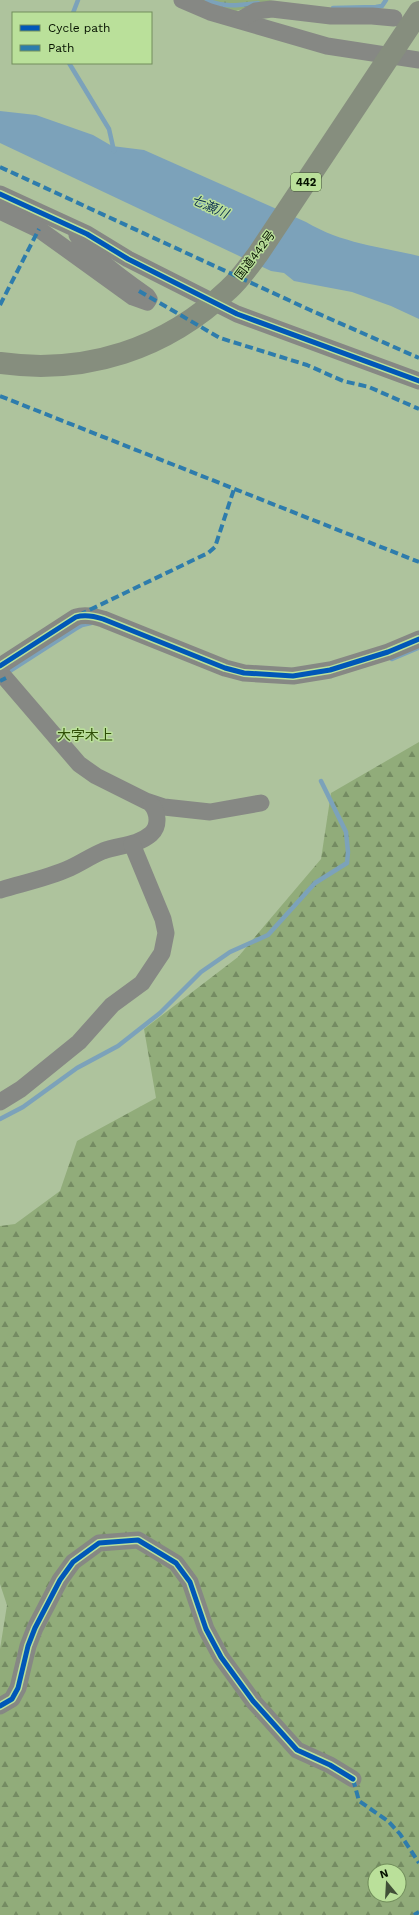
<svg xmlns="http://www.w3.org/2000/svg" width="419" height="1915" font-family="'Work Sans','Noto Sans JP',sans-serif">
	<defs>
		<pattern id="forest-firs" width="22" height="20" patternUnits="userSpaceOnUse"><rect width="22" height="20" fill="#91ac7a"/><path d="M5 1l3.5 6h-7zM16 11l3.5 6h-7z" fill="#748b62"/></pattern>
	</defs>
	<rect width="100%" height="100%" fill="#aec39d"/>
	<g fill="url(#forest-firs)" fill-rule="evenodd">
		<path d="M 193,0 L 273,0 L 226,14 Z"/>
		<path d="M 419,742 L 419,1915 L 0,1915 L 0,1649 L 7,1605 L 0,1584 L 0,1226 L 15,1224 L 60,1191 L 77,1141 L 156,1098 L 144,1029 L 238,957 L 321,859 L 331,793 ZM 375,1871 L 399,1871 L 399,1895 L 375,1895 Z"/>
	</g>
	<path fill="#7ca2ba" d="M 0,111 L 36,115 L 93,135 L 112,146 L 144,150 L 306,222 C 341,243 380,247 419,256 L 419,319 L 391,306 L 352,292 L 294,281 L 284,273 L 271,271 L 0,143 Z"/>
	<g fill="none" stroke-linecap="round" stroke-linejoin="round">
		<g stroke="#7ca2ba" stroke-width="4.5">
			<path d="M 207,0 C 223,8 241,5 258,3"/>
			<path d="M 333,8 L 376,7 L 382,6 L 386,0"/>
			<path d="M 73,13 L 78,0"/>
			<path d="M 69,63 L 109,129 L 114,151"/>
			<path d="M 392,659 L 418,648"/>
			<path d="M 5,674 L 75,629 L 82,625 L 91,623"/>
			<path d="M 0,1119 L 23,1107 L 77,1068 L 118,1046 L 160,1013 L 201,972 L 230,952 L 268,935 L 315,883 L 347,863 L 348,852 L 346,832 L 321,781"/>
		</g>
		<g stroke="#868884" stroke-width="17">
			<path d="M 182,0 L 210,12 L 327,46 L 419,60"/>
			<path d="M 240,20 L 256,11 L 272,9 L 331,16 L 372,16 L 394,18"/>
			<path d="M 0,194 L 87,234 L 128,259 L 237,314 L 419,381"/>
			<path d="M 0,211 L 40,230 L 133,297 L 147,302 L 149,299 L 147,296 C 127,282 89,255 77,235"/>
			<path d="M 0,666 L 76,617 C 85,614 94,616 103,619 L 225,668 L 244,673 L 293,676 L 330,670 L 388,652 L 419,639"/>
			<path d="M 0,672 L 79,764 L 96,776 L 146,801 L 164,807 L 210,812 L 261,803"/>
			<path d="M 0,890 C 23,883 48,878 70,868 C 81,863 91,856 103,851 C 119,845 137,846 151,834 C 160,826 158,812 151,804"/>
			<path d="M 0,1102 L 21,1089 L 79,1042 L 112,1005 L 142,983 L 162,953 L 166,933 L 163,919 L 132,844"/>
			<path d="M 0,1706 L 12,1699 L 18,1688 L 28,1646 L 35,1628 L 60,1580 L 73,1562 L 99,1543 L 138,1540 L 176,1563 L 190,1582 L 206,1629 L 221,1657 L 253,1701 L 297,1750 L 330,1765 L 353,1779"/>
		</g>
		<path stroke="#868e7e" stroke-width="22" d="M 0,363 C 86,375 166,349 229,289 C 240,279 249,266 258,254 L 419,12"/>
		<g stroke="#2e7cac" stroke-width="4" stroke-dasharray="8 4" stroke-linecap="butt">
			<path d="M 0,167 L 310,310 L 419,358"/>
			<path d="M 139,291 L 220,338 L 307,365 L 343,381 L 369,387 L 419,409"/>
			<path d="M 0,305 L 39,229"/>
			<path d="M 0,396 L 419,562"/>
			<path d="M 79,615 L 208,553 L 215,547 L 234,489"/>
			<path d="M 0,681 L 6,678"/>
			<path d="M 353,1779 L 359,1801 L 388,1821 L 400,1834 L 419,1863"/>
			<path d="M 414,1915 L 419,1912"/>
		</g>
		<g stroke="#bae09a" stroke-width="8">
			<g id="cycleway">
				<path d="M 0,194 L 87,234 L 128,259 L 237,314 L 419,381"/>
				<path d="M 0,666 L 76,617 C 85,614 94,616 103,619 L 225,668 L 244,673 L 293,676 L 330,670 L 388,652 L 419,639"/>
				<path d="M 0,1706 L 12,1699 L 18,1688 L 28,1646 L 35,1628 L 60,1580 L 73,1562 L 99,1543 L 138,1540 L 176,1563 L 190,1582 L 206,1629 L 221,1657 L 253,1701 L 297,1750 L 330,1765 L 353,1779"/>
			</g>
		</g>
		<use href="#cycleway" stroke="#0057b8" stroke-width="5"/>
	</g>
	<g text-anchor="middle" stroke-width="3" stroke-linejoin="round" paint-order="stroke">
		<rect fill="#bae09a" stroke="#3c502e" stroke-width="1" x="291" y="173" width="30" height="18" rx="3"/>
		<g font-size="11" font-weight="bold" fill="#061200">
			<text x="306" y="186">442</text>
		</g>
		<g font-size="12" fill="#061200" stroke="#bae09a">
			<text transform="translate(255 255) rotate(-53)" y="4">国道442号</text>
		</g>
		<g font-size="13" font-style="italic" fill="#0d2f52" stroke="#bae09a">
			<text transform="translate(210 206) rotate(24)" y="5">七瀬川</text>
		</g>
		<g font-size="14" fill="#2f4e06" stroke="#bae09a">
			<text x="85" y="740">大字木上</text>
		</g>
	</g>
	<rect x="12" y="12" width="140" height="52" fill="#bae09a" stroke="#728e5c"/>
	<rect x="20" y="25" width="20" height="6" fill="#0057b8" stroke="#728e5c"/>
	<text x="48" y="32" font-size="12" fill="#061200">Cycle path</text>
	<rect x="20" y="45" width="20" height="6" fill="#2e7cac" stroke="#728e5c"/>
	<text x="48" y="52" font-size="12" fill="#061200">Path</text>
	<g transform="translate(387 1883) rotate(342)"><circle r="19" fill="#bae09a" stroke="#728e5c"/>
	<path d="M0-3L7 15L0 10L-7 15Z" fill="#415037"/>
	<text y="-6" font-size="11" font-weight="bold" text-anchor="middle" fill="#061200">N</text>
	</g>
</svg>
